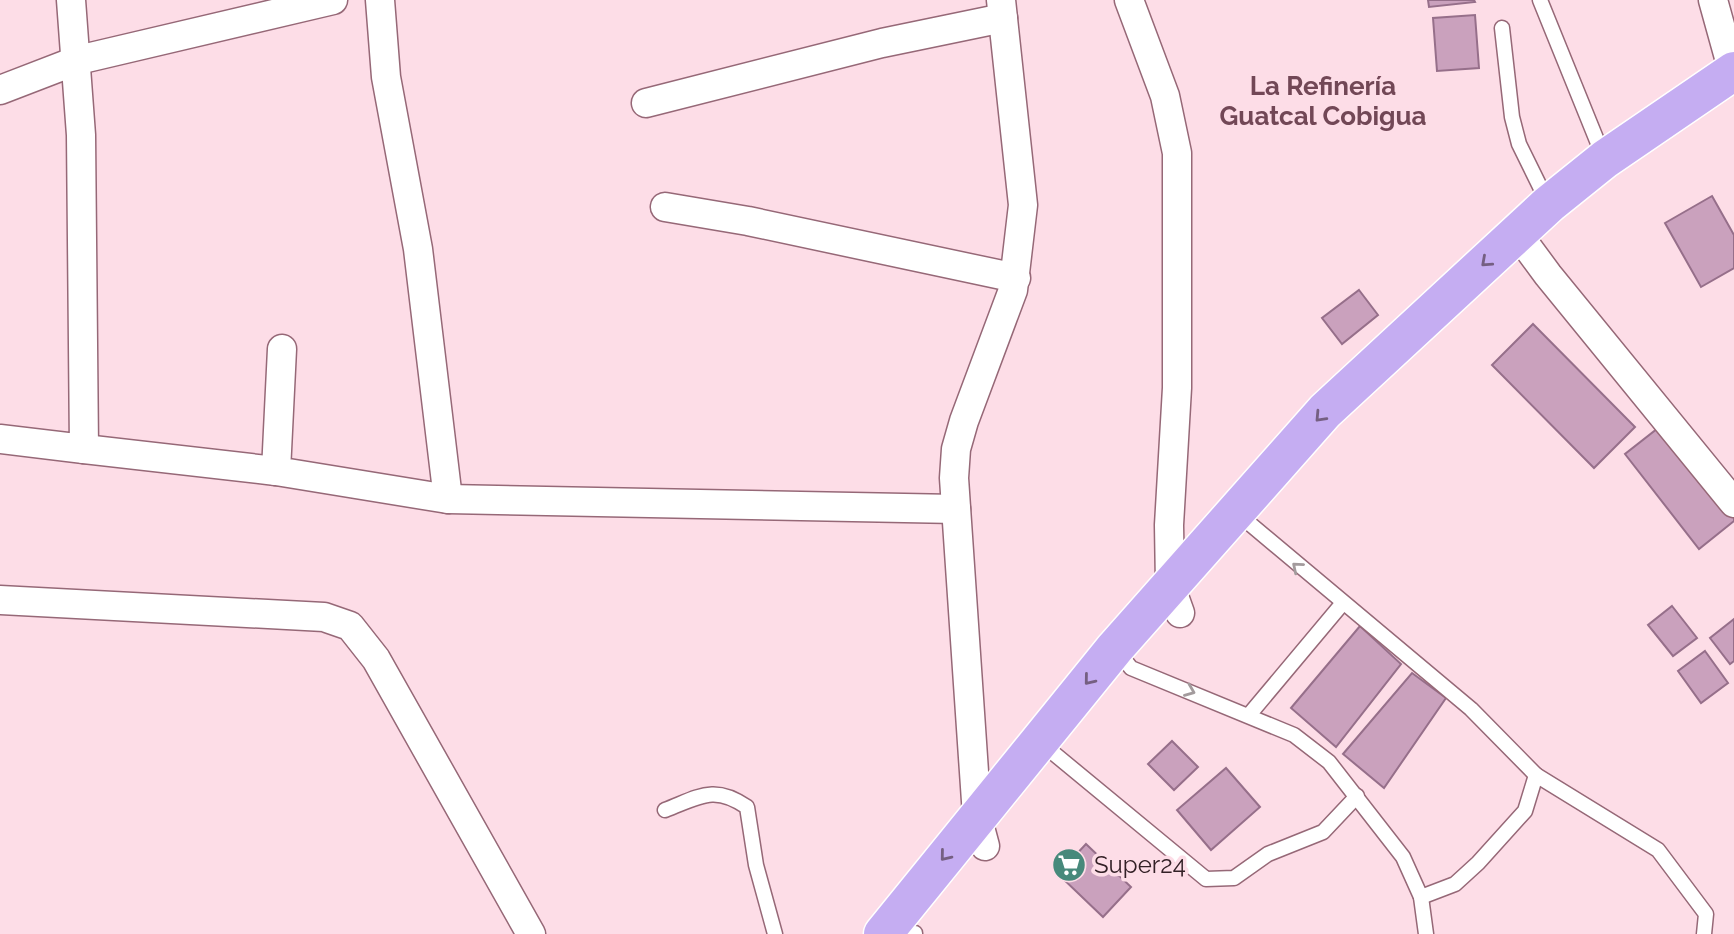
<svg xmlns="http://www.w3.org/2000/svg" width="1734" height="934" font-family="Raleway,sans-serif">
	<rect width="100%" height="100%" fill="#fddde7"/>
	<g fill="#caa1bd" stroke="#966f8a" stroke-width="2">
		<path d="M 1428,0 L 1474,0 L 1475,2 L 1429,7 Z"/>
		<path d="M 1475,15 L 1479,68 L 1437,71 L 1433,18 Z"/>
		<path d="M 1712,196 L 1734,235 L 1734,268 L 1701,287 L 1665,223 Z"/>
		<path d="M 1359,290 L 1378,315 L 1342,344 L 1322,318 Z"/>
		<path d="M 1533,324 L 1635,427 L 1594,468 L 1492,365 Z"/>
		<path d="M 1662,425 L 1734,517 L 1734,521 L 1699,549 L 1625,454 Z"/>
		<path d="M 1672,606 L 1697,638 L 1673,656 L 1648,625 Z"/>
		<path d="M 1734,619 L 1734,661 L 1730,664 L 1710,638 Z"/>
		<path d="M 1360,626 L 1401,664 L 1336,747 L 1291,708 Z"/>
		<path d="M 1705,651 L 1728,683 L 1701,703 L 1678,671 Z"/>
		<path d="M 1412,673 L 1446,698 L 1384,788 L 1343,754 Z"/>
		<path d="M 1172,741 L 1198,767 L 1174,790 L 1148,764 Z"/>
		<path d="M 1226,768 L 1260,807 L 1211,850 L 1177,810 Z"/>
		<path d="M 1086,844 L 1131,887 L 1103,917 L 1058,874 Z"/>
	</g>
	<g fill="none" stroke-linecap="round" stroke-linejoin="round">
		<g stroke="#966877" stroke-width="17">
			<g id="lane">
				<path d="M 1540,0 L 1604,158"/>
				<path d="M 1502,28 L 1512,117 L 1519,144 L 1548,203"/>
				<path d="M 1237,513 L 1471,709 L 1536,775 L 1525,811 L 1478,863 L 1455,884 L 1421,897"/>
				<path d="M 1116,649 L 1131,668 L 1294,735 L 1329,762 L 1403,857 L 1421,897 L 1426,934"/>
				<path d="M 1249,715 L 1342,604"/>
				<path d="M 1040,742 L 1206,879 L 1234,878 L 1268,854 L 1323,832 L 1357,796"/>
				<path d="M 1536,775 L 1658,850 L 1706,914 L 1704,934"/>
				<path d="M 665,810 C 699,797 714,784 747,807 L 756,865 L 775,934"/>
				<path d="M 915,933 L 915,934"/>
			</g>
		</g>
		<g stroke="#966877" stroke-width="31">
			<g id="street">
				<path d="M 380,0 L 386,77 L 418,249 L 448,499"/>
				<path d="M 1129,0 L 1165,96 L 1177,153 L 1177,388 L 1169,525 L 1170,585 L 1180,613"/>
				<path d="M 1713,0 L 1733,72"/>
				<path d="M 0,90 L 78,60 L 333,0"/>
				<path d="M 646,103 L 882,43 L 1003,18"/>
				<path d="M 665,207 L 748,221 L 1016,278"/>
				<path d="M 1517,233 L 1548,275 L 1734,503"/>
				<path d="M 282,349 L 276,471 L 448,499 L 956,509"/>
				<path d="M 0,439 L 84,449 L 81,135 L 71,0"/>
				<path d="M 84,449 L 276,471"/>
				<path d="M 0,600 L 324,617 L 350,626 L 376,659 L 531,934"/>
				<path d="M 985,846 L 977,816 L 954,478 L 956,449 L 964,421 L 1013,290 L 1023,205 L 1001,0"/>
			</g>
		</g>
		<g stroke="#fff" stroke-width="41">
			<path id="primary" d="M 883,934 L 1115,648 L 1325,411 L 1549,204 L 1605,159 L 1734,71"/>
		</g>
		<use href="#lane" stroke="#fff" stroke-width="14"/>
		<use href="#street" stroke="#fff" stroke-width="28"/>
		<use href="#primary" stroke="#c5adf2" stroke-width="38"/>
	</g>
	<defs><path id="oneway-chevron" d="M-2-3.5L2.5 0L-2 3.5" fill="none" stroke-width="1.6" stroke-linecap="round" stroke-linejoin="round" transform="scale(1.75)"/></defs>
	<g stroke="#755f82">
		<use href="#oneway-chevron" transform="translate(1486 262) rotate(138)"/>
		<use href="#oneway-chevron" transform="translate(1320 417) rotate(133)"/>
		<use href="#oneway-chevron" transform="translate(1089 680) rotate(129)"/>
		<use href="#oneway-chevron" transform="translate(945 856) rotate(129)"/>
	</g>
	<g stroke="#a39b9d">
		<use href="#oneway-chevron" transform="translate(1297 567) rotate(-140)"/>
		<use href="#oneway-chevron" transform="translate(1190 691) rotate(22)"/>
	</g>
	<defs>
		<g id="supermarket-disc" transform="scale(1.75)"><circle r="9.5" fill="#47897b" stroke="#fddde7"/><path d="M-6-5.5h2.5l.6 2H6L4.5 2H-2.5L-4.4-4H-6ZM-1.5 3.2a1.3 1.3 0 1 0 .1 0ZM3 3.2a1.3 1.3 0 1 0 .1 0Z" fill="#fff"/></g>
	</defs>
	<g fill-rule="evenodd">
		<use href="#supermarket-disc" x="1069" y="865"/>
	</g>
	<g text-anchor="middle" stroke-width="7" stroke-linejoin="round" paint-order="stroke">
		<g font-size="24" fill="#332026" stroke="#fddde7" text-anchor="start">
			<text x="1094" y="873">Super24</text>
		</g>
		<g font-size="26" font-weight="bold" fill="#724756" stroke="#fddde7">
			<text x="1323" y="95">La Refinería<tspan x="1323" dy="30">Guatcal Cobigua</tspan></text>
		</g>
	</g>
</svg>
